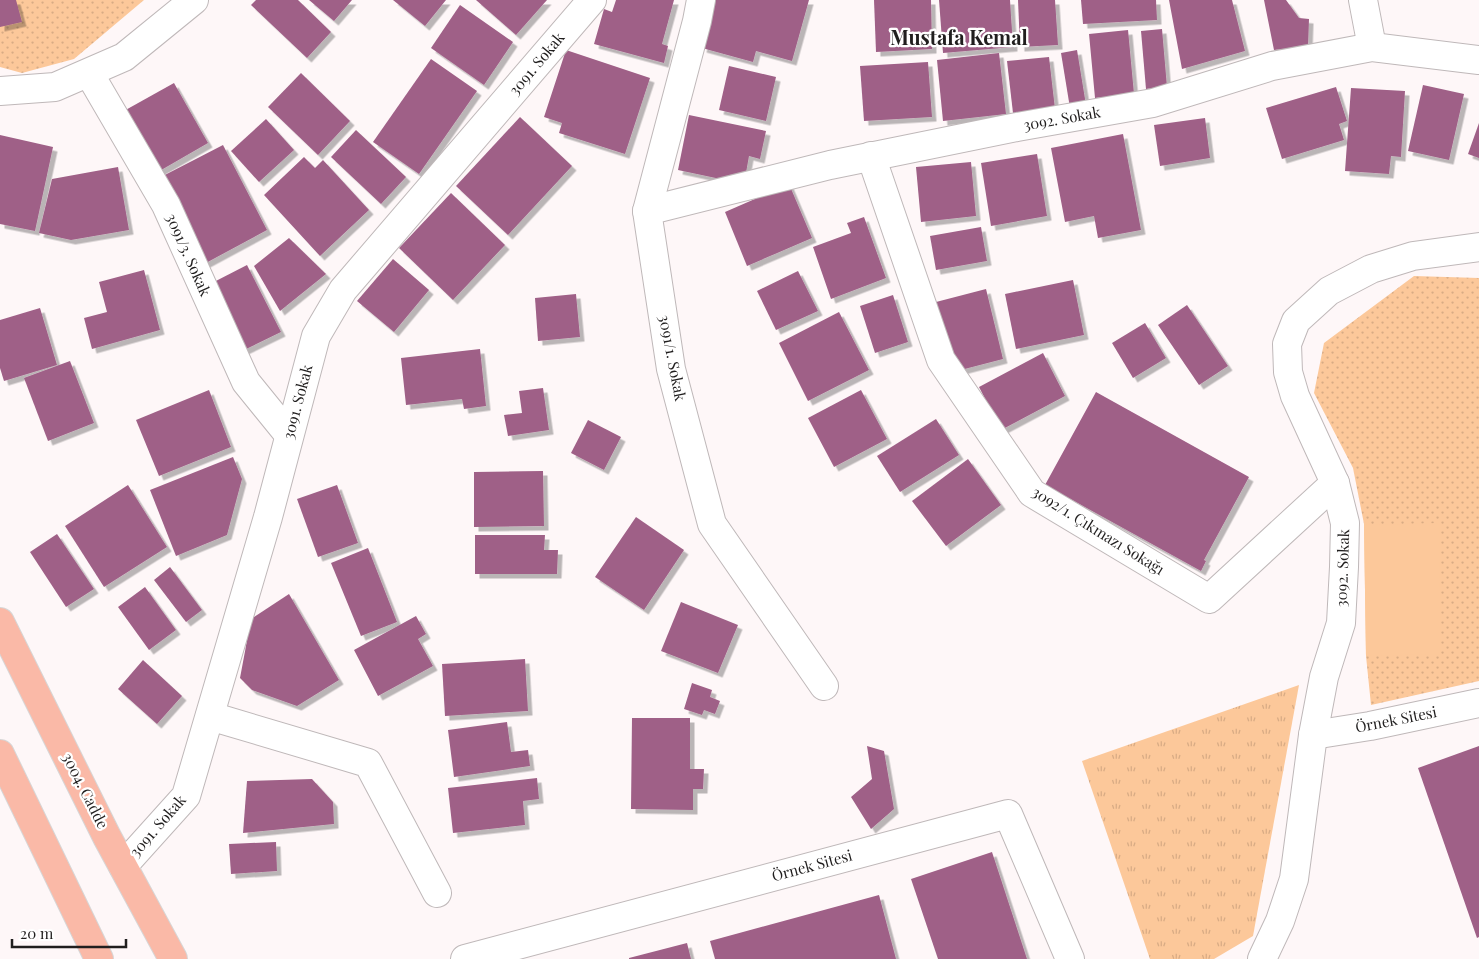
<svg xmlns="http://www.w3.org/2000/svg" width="1479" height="959" font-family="'Playfair Display',serif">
	<defs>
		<pattern id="grass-tufts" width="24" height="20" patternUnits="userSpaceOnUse" patternTransform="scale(1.25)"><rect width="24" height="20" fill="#fcc89a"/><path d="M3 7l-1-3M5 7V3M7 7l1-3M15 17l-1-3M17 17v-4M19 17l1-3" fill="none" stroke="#d8ab84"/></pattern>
		<pattern id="park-dots" width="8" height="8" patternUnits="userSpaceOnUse" patternTransform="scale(1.25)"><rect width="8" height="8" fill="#fcc89a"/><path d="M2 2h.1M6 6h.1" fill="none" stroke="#d8ab84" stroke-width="1.8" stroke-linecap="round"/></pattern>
		<filter id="shadow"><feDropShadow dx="4.5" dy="4.5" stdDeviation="0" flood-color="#0004"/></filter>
	</defs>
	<rect width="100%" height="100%" fill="#fef7f8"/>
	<path fill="url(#grass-tufts)" d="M 1299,685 L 1253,936 L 1214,959 L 1150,959 L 1082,761 Z"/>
	<g fill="url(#park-dots)">
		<path d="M 0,0 L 144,0 L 74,59 L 22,73 L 0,67 Z"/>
		<path d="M 1414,276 L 1479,278 L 1479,681 L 1371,705 L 1366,656 L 1364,524 L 1353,468 L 1314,393 L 1324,343 Z"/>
	</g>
	<path fill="#fcc89a" d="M 1439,523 L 1441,654 L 1366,656 L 1364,525 Z"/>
	<g fill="#9f6087" filter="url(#shadow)">
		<path d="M 0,0 L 16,0 L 22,22 L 0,27 Z"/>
		<path d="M 256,0 L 298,0 L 331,32 L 307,58 L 251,5 Z"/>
		<path d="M 309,0 L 352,0 L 334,21 Z"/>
		<path d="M 393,0 L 446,0 L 425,26 Z"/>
		<path d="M 476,0 L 547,0 L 516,35 Z"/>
		<path d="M 616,0 L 674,0 L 662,44 L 668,46 L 664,63 L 594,44 L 604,9 L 612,12 Z"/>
		<path d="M 715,0 L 809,0 L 792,61 L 756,51 L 753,62 L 702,48 Z"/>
		<path d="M 874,0 L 931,0 L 932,49 L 876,52 Z"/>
		<path d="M 939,0 L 1010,0 L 1013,47 L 943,53 Z"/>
		<path d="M 1018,0 L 1055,0 L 1058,45 L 1020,47 Z"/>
		<path d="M 1081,0 L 1156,0 L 1157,20 L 1083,24 Z"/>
		<path d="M 1169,0 L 1232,0 L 1245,51 L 1182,69 Z"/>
		<path d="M 1264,0 L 1286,0 L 1299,18 L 1309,19 L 1308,47 L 1274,50 Z"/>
		<path d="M 460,5 L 513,42 L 484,85 L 431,48 Z"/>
		<path d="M 1162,29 L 1167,87 L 1146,89 L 1141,31 Z"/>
		<path d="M 1128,30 L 1134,94 L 1095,98 L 1089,34 Z"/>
		<path d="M 566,50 L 650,78 L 625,154 L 559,133 L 562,123 L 544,117 Z"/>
		<path d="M 1077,50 L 1086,105 L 1070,108 L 1061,53 Z"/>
		<path d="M 999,53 L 1006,114 L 943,121 L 937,60 Z"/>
		<path d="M 1049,57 L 1055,109 L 1013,113 L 1007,61 Z"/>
		<path d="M 431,59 L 477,91 L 419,174 L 373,142 Z"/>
		<path d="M 928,62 L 932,117 L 864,121 L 860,66 Z"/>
		<path d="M 729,66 L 776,77 L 766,121 L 719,110 Z"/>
		<path d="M 301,73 L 350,121 L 318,155 L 268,107 Z"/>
		<path d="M 174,83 L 208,143 L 156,173 L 122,112 Z"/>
		<path d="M 1423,85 L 1464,94 L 1449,160 L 1408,151 Z"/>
		<path d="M 1336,87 L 1347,121 L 1339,124 L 1344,140 L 1282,159 L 1266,108 Z"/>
		<path d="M 1351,88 L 1405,91 L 1401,157 L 1391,156 L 1389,174 L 1345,171 Z"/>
		<path d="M 689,115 L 766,131 L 760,159 L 749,156 L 744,184 L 678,170 Z"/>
		<path d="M 520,117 L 572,166 L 508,235 L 456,186 Z"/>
		<path d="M 1205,118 L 1210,158 L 1160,166 L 1154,125 Z"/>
		<path d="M 266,119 L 294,150 L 259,182 L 231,151 Z"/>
		<path d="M 1479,123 L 1479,158 L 1468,154 Z"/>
		<path d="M 356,130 L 406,177 L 381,204 L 331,157 Z"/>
		<path d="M 1123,134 L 1141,230 L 1098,238 L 1094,216 L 1065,222 L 1051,148 Z"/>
		<path d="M 0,135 L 53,147 L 35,231 L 0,224 Z"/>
		<path d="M 223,145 L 267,230 L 204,264 L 159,178 Z"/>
		<path d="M 1037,154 L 1047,216 L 991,226 L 981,163 Z"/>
		<path d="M 304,157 L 315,168 L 323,160 L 369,210 L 320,256 L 264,195 Z"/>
		<path d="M 971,162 L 976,216 L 921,222 L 916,167 Z"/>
		<path d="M 118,167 L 129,230 L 71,240 L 39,233 L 52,179 Z"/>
		<path d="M 789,184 L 812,238 L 747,266 L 725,212 Z"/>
		<path d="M 451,193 L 505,245 L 453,300 L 399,248 Z"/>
		<path d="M 864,217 L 886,278 L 831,299 L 813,247 L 851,233 L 847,223 Z"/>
		<path d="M 981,227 L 987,261 L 936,270 L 930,236 Z"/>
		<path d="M 289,238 L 326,274 L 280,311 L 254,266 Z"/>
		<path d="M 393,259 L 429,290 L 394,332 L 357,301 Z"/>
		<path d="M 247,265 L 281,332 L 244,350 L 210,284 Z"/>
		<path d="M 144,270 L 160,330 L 92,349 L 84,318 L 107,312 L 99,282 Z"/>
		<path d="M 798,271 L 818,311 L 776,330 L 757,291 Z"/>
		<path d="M 1073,280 L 1084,335 L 1016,349 L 1005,294 Z"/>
		<path d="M 986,289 L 1003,359 L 953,372 L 936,302 Z"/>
		<path d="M 576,294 L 580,337 L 538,341 L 535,298 Z"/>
		<path d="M 893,295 L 908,342 L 875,353 L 860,306 Z"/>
		<path d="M 1187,305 L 1228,366 L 1199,385 L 1158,325 Z"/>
		<path d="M 40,308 L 57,365 L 4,381 L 0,368 L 0,320 Z"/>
		<path d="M 839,312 L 869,370 L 808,401 L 779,343 Z"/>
		<path d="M 1145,323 L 1166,358 L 1133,378 L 1112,343 Z"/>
		<path d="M 480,349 L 486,406 L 464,409 L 462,399 L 406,405 L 401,358 Z"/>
		<path d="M 1043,353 L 1065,396 L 1001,430 L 979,387 Z"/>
		<path d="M 70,361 L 94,423 L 48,441 L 24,378 Z"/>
		<path d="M 543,388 L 549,430 L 508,436 L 504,415 L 522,413 L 519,391 Z"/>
		<path d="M 209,390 L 231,447 L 159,476 L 136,420 Z"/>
		<path d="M 861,390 L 887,439 L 834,467 L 808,418 Z"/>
		<path d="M 1096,392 L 1249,477 L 1204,560 L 1206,561 L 1201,571 L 1045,485 Z"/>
		<path d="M 936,419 L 959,455 L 900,492 L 877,456 Z"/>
		<path d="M 588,420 L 621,437 L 604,470 L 571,453 Z"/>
		<path d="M 233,457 L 242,479 L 227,535 L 176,556 L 150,490 Z"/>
		<path d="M 968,459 L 1001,505 L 946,546 L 912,501 Z"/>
		<path d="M 543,471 L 544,526 L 474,527 L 474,472 Z"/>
		<path d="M 128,485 L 167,547 L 104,587 L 65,526 Z"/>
		<path d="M 337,485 L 358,543 L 318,557 L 297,499 Z"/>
		<path d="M 636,517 L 684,550 L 644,610 L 595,577 Z"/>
		<path d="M 57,534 L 94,589 L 66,607 L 30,552 Z"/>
		<path d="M 475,535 L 545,535 L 544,550 L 558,550 L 557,574 L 475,574 Z"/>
		<path d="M 368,548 L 397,622 L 361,636 L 331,563 Z"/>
		<path d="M 170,567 L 202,610 L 186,622 L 154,580 Z"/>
		<path d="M 145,587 L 176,630 L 149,650 L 118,607 Z"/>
		<path d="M 289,594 L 339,680 L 297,706 L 252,690 L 240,678 L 251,619 Z"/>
		<path d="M 681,602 L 738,625 L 718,673 L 661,651 Z"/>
		<path d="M 416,616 L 426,634 L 418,639 L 433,666 L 378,696 L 354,650 Z"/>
		<path d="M 525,659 L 528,711 L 445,716 L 442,664 Z"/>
		<path d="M 143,660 L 182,696 L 157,724 L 118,689 Z"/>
		<path d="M 692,683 L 712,690 L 710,697 L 720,701 L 715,714 L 704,710 L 702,715 L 684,709 Z"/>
		<path d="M 632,718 L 690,718 L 690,769 L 704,769 L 703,789 L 693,789 L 693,810 L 631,809 Z"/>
		<path d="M 507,722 L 511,752 L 528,750 L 530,766 L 454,777 L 448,730 Z"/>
		<path d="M 867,746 L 884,751 L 894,809 L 871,829 L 851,797 L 872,779 Z"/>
		<path d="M 1479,746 L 1479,937 L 1477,938 L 1418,768 Z"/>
		<path d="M 537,778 L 539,799 L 523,801 L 525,825 L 453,833 L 448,788 Z"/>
		<path d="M 312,779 L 333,802 L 334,824 L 243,833 L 247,781 Z"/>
		<path d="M 276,842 L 277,871 L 231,874 L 229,844 Z"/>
		<path d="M 992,852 L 1027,959 L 938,959 L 911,879 Z"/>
		<path d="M 879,895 L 896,959 L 715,959 L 710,941 Z"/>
		<path d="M 687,943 L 691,959 L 629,959 L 629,958 Z"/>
	</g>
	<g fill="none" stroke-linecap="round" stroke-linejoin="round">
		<g stroke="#bfb8b9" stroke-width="30">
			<g id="minor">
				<path d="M 701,0 L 697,21 L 647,211 L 671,369 L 712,524 L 824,686"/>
				<path d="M 1363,0 L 1372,47"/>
				<path d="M 89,73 L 166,205 L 246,382 L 289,435"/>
				<path d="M 0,91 L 55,87 L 124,57 L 194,0"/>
				<path d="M 871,156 L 941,360 L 1032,493 L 1209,599 L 1335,483"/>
				<path d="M 647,211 L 830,165 L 1017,127 L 1153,103 L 1272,66 L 1372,47 L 1479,60"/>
				<path d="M 210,716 L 368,763 L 437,893"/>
				<path d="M 1313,735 L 1370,726 L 1479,703"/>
				<path d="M 123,866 L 186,796 L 268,517 L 316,336 L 343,290 L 592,0"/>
				<path d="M 465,959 L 1008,814 L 1070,959"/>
				<path d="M 1262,959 L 1280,921 L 1294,879 L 1313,735 L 1324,677 L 1341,623 L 1344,567 L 1345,523 L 1335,483 L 1295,396 L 1288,372 L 1287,344 L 1296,321 L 1329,291 L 1371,269 L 1413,256 L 1479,247"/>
			</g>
		</g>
		<g stroke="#d7d6d6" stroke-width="30">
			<g id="major">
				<path d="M 0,622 L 107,837 L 173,959"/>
				<path d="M 0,754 L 99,959"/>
			</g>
		</g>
		<use href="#minor" stroke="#fff" stroke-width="28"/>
		<use href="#major" stroke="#fab9a7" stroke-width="28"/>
	</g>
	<g text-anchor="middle" stroke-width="4.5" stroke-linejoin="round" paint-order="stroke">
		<g font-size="15" fill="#201e1e" stroke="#fff">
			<text transform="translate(537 64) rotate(-50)" y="5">3091. Sokak</text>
			<text transform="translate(1062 119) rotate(-10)" y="5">3092. Sokak</text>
			<text transform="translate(188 255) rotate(66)" y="5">3091/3. Sokak</text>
			<text transform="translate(672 358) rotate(79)" y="5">3091/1. Sokak</text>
			<text transform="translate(298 402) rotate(-75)" y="5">3091. Sokak</text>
			<text transform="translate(1098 531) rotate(32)" y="5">3092/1. Çıkmazı Sokağı</text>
			<text transform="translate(1343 568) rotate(-88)" y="5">3092. Sokak</text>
			<text transform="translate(1396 720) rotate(-11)" y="5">Örnek Sitesi</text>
			<text transform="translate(85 791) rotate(63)" y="5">3004. Cadde</text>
			<text transform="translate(158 826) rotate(-49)" y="5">3091. Sokak</text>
			<text transform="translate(812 866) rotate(-15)" y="5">Örnek Sitesi</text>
		</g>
		<g font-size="20" font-weight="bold" fill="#201e1e" stroke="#fff">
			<text x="959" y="45">Mustafa Kemal</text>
		</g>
	</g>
	<path d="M12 939v8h114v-8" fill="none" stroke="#201e1e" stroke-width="2.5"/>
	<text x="20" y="939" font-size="15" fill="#201e1e" stroke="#ffffff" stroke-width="4" paint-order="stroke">20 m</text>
</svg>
